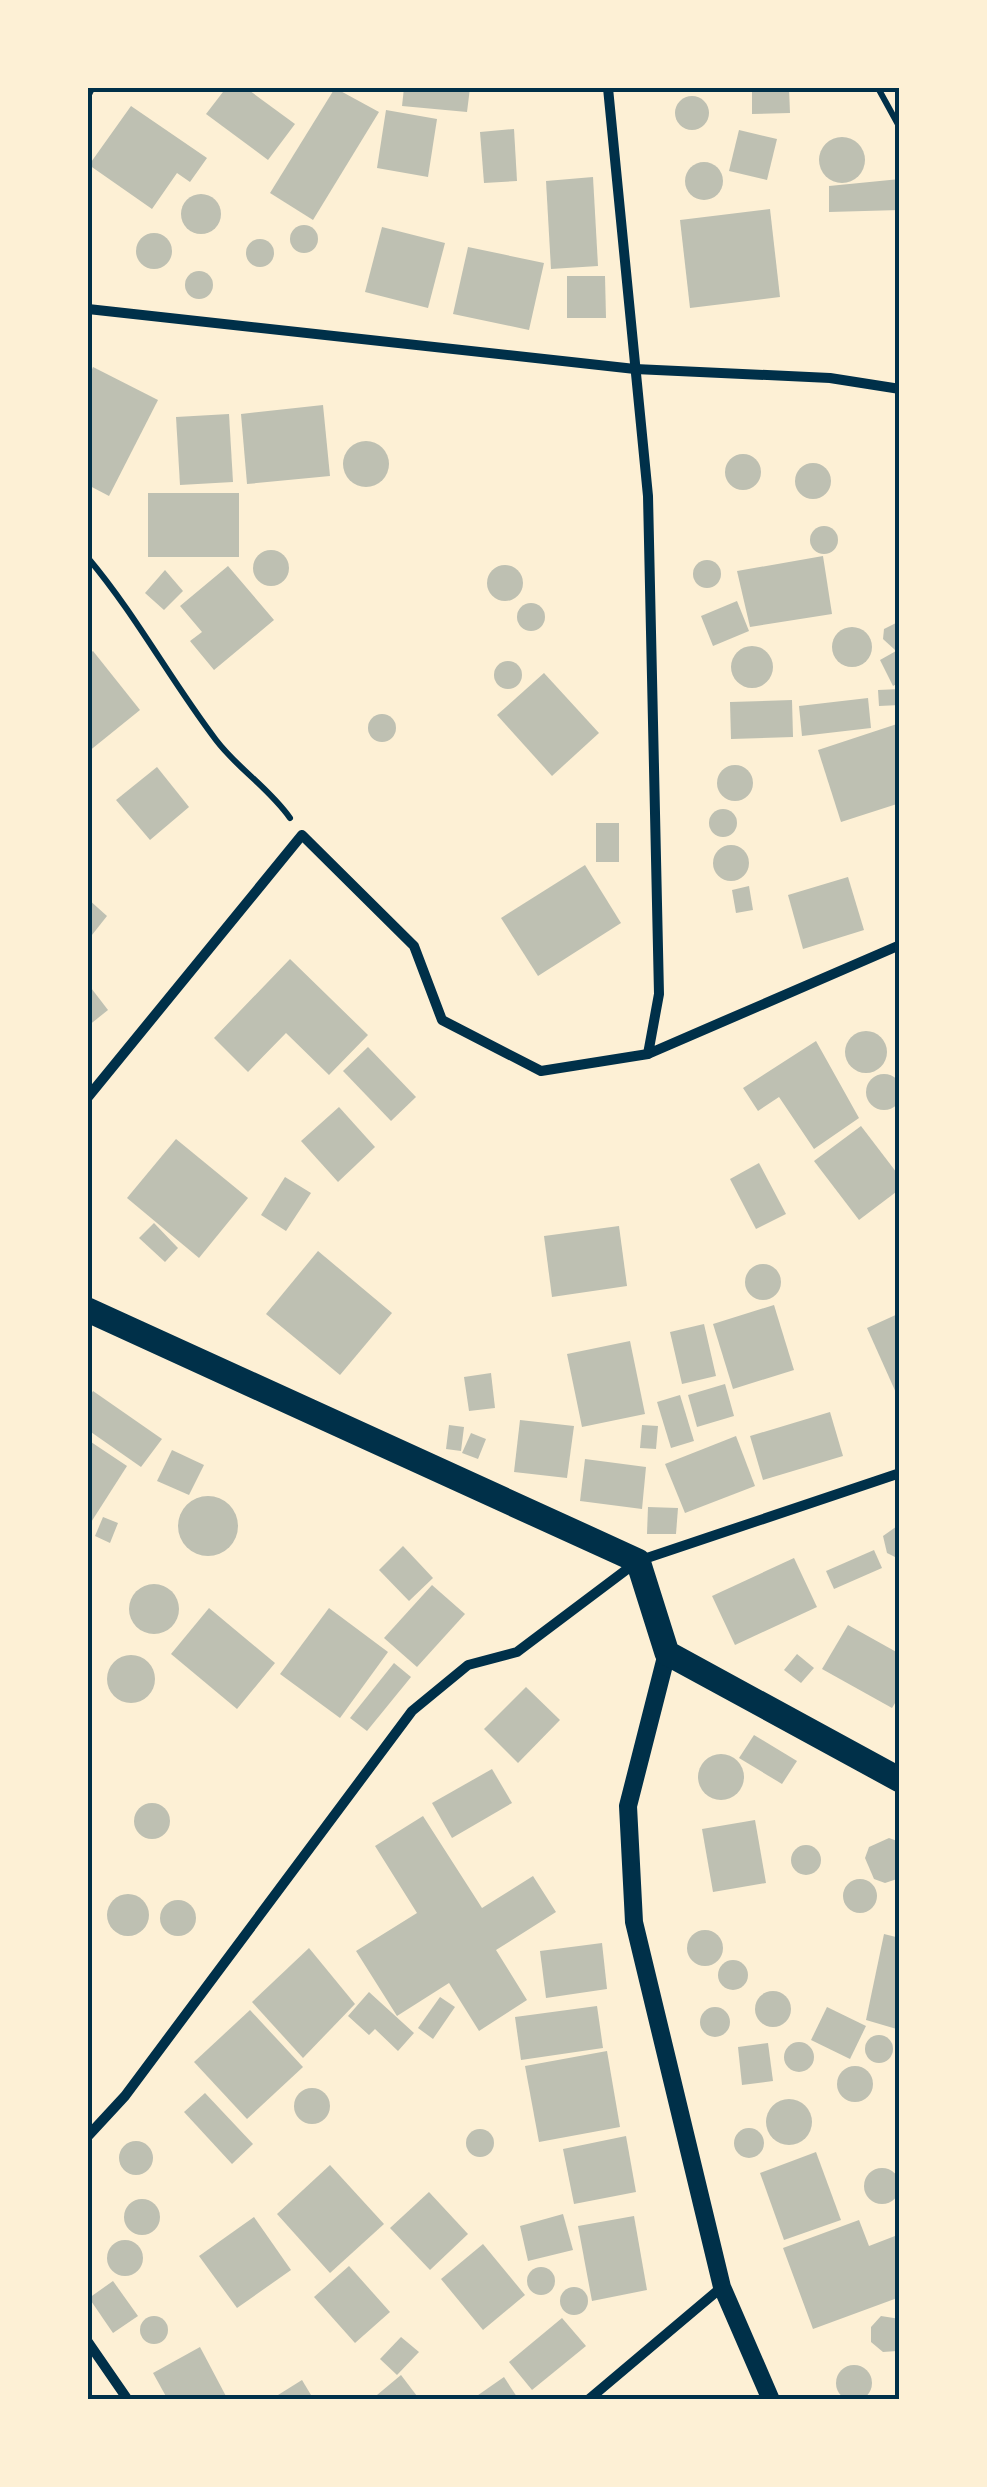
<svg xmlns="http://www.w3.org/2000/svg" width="987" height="2487" font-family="'Sofia Sans Condensed',sans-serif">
	<rect width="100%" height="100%" fill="#fdf0d5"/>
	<g fill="#bec0b2">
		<path d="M 226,88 L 246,88 L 295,124 L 268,160 L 206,114 Z"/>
		<path d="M 335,88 L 379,112 L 313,220 L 270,193 Z"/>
		<path d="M 404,88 L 470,88 L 467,112 L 402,106 Z"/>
		<path d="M 752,88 L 789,88 L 790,113 L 752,114 Z"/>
		<circle cx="692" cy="113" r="17"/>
		<path d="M 131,106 L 207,158 L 190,182 L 177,173 L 152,209 L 89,165 Z"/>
		<path d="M 386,110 L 437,119 L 428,177 L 377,168 Z"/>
		<path d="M 514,129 L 517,181 L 484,183 L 480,132 Z"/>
		<path d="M 739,130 L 777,139 L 767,180 L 729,171 Z"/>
		<circle cx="842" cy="160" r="23"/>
		<circle cx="704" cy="181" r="19"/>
		<path d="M 593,177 L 598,266 L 551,269 L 546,181 Z"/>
		<path d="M 900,179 L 900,210 L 829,212 L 829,186 Z"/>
		<circle cx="201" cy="214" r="20"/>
		<path d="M 770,209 L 780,297 L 690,308 L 680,220 Z"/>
		<circle cx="304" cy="239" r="14"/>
		<path d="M 382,227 L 445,243 L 428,308 L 365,292 Z"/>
		<circle cx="154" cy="251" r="18"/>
		<circle cx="260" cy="253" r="14"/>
		<path d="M 468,247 L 544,263 L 529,330 L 453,314 Z"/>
		<circle cx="199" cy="285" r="14"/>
		<path d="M 567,276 L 605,276 L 606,318 L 567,318 Z"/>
		<path d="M 93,367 L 158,400 L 109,496 L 88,485 L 88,379 Z"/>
		<path d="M 323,405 L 330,476 L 247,484 L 241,414 Z"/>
		<path d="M 229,414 L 233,482 L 180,485 L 176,417 Z"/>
		<circle cx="366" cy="464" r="23"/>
		<circle cx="743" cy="472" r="18"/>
		<circle cx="813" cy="481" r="18"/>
		<rect x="148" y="493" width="91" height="64"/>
		<circle cx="824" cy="540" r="14"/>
		<circle cx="271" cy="568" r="18"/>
		<path d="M 823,556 L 832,614 L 750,627 L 737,571 Z"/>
		<circle cx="707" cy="574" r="14"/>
		<circle cx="505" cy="583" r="18"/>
		<path d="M 228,566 L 274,620 L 214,670 L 190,641 L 202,632 L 180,606 Z"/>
		<path d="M 165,570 L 183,591 L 164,610 L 145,593 Z"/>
		<path d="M 737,601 L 749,631 L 713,646 L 701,616 Z"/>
		<circle cx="531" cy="617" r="14"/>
		<path d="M 900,621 L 900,649 L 895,650 L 883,639 L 884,629 Z"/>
		<circle cx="852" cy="647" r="20"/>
		<circle cx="752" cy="667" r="21"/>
		<path d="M 93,651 L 140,710 L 88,752 L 88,655 Z"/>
		<path d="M 896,651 L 900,682 L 893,686 L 880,660 Z"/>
		<circle cx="508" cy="675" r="14"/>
		<path d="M 544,673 L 599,733 L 552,776 L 497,715 Z"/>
		<path d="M 900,689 L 900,705 L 879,706 L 878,690 Z"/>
		<path d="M 868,698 L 871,728 L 802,736 L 799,706 Z"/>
		<path d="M 792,700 L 793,737 L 731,739 L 730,702 Z"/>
		<circle cx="382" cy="728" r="14"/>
		<path d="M 900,723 L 900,803 L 841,822 L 818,750 Z"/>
		<circle cx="735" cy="783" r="18"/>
		<path d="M 157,767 L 189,807 L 150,840 L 116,800 Z"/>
		<circle cx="723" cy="823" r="14"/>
		<rect x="596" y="823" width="23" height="39"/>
		<circle cx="731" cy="863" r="18"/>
		<path d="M 585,865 L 621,923 L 538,976 L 501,918 Z"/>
		<path d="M 848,877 L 864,930 L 803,949 L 788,895 Z"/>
		<path d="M 749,886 L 753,910 L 736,913 L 732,890 Z"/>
		<path d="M 88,899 L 107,916 L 88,940 Z"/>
		<path d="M 290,959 L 368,1035 L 329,1075 L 286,1033 L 248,1072 L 214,1038 Z"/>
		<path d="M 88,984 L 108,1010 L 88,1026 Z"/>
		<circle cx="866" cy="1052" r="21"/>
		<path d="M 816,1041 L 859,1118 L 814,1149 L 779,1097 L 758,1111 L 743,1088 Z"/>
		<path d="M 368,1047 L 416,1097 L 391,1121 L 343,1071 Z"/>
		<circle cx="884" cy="1092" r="18"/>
		<path d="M 339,1107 L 375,1147 L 338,1182 L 301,1141 Z"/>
		<path d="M 861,1126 L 900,1177 L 900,1189 L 859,1220 L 814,1161 Z"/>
		<path d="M 176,1139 L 248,1198 L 199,1258 L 127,1198 Z"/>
		<path d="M 759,1163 L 786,1214 L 756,1229 L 730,1179 Z"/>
		<path d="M 285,1177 L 311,1193 L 286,1231 L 261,1215 Z"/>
		<path d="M 154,1223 L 178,1248 L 165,1262 L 139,1238 Z"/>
		<path d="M 619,1226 L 627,1286 L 552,1297 L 544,1236 Z"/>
		<path d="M 318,1251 L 392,1313 L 340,1375 L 266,1314 Z"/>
		<circle cx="763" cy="1282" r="18"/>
		<path d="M 774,1305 L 794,1370 L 733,1389 L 713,1324 Z"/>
		<path d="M 900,1313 L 900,1394 L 897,1395 L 867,1328 Z"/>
		<path d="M 704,1324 L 716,1376 L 682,1384 L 670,1332 Z"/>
		<path d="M 630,1341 L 645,1414 L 582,1427 L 567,1354 Z"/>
		<path d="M 491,1373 L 495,1408 L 469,1411 L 464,1377 Z"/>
		<path d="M 725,1384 L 734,1416 L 697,1427 L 688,1395 Z"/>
		<path d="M 93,1391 L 162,1439 L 141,1467 L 88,1430 L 88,1399 Z"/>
		<path d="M 680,1395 L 694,1441 L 671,1448 L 657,1402 Z"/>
		<path d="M 830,1412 L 843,1456 L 763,1480 L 750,1436 Z"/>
		<path d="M 520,1420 L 574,1426 L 567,1478 L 514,1472 Z"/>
		<path d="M 449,1425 L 464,1427 L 461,1451 L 446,1449 Z"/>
		<path d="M 642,1425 L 658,1426 L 656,1449 L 640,1448 Z"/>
		<path d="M 471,1433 L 486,1439 L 478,1459 L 462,1453 Z"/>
		<path d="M 736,1436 L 755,1486 L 685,1513 L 665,1464 Z"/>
		<path d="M 88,1440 L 127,1466 L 88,1527 Z"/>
		<path d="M 172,1450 L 204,1465 L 189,1495 L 157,1481 Z"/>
		<path d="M 585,1459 L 646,1467 L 642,1509 L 580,1501 Z"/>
		<circle cx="208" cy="1526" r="30"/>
		<path d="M 648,1507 L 678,1508 L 676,1534 L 647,1534 Z"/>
		<path d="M 103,1517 L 118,1523 L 110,1543 L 95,1536 Z"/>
		<path d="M 900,1524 L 900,1557 L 895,1557 L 887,1553 L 883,1536 Z"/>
		<path d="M 403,1546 L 433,1578 L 409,1601 L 379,1570 Z"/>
		<path d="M 874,1550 L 882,1568 L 834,1589 L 826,1571 Z"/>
		<path d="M 794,1558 L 817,1607 L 735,1645 L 712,1596 Z"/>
		<circle cx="154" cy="1609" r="25"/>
		<path d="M 432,1585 L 465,1614 L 417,1667 L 384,1638 Z"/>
		<path d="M 209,1608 L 275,1663 L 237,1709 L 171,1654 Z"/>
		<path d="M 329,1608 L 388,1652 L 340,1718 L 280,1674 Z"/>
		<path d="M 848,1625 L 900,1654 L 900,1695 L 892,1708 L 822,1669 Z"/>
		<path d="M 797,1654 L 814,1668 L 801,1683 L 784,1670 Z"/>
		<circle cx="131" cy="1679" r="24"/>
		<path d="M 394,1663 L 411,1677 L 367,1731 L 350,1718 Z"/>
		<path d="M 526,1687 L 560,1720 L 518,1763 L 484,1729 Z"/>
		<path d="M 754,1735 L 797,1761 L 782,1784 L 739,1758 Z"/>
		<circle cx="721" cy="1777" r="23"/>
		<path d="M 492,1769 L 512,1803 L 452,1838 L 432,1803 Z"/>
		<circle cx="152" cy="1821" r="18"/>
		<path d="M 423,1816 L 482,1908 L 533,1876 L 556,1912 L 496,1950 L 527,2000 L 479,2031 L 449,1983 L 397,2016 L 356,1951 L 417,1913 L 375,1846 Z"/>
		<path d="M 755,1820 L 766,1883 L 713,1892 L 702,1829 Z"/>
		<path d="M 889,1838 L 900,1842 L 900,1878 L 885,1883 L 874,1879 L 865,1858 L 869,1847 Z"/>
		<circle cx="806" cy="1860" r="15"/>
		<circle cx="860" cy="1896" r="17"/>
		<circle cx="128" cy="1915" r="21"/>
		<circle cx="178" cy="1918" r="18"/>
		<circle cx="705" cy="1948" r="18"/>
		<path d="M 884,1934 L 900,1938 L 900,2030 L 866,2020 Z"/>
		<path d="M 602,1943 L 607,1989 L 546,1998 L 540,1951 Z"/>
		<path d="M 309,1948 L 355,2004 L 303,2058 L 252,2002 Z"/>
		<circle cx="733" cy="1975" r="15"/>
		<circle cx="773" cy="2009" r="18"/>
		<path d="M 369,1992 L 414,2033 L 398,2051 L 375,2029 L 369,2035 L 348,2016 Z"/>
		<path d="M 440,1997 L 455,2007 L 433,2039 L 418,2028 Z"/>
		<path d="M 597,2006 L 603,2048 L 521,2060 L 515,2017 Z"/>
		<circle cx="715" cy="2022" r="15"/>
		<path d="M 827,2007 L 866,2026 L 850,2059 L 811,2040 Z"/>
		<path d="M 250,2010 L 303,2067 L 247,2119 L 194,2062 Z"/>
		<circle cx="879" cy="2049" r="14"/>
		<circle cx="799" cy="2057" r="15"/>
		<path d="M 768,2043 L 773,2081 L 742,2085 L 738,2047 Z"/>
		<path d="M 607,2051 L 620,2127 L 539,2142 L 525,2066 Z"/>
		<circle cx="855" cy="2084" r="18"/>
		<circle cx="312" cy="2106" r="18"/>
		<path d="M 205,2093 L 253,2144 L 232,2164 L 184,2112 Z"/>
		<circle cx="789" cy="2122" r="23"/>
		<circle cx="749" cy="2143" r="15"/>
		<circle cx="480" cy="2143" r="14"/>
		<path d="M 626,2136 L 636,2192 L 574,2204 L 563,2149 Z"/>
		<circle cx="136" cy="2158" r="17"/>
		<path d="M 816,2152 L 841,2220 L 784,2240 L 760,2173 Z"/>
		<path d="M 330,2165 L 384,2224 L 330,2273 L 277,2214 Z"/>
		<circle cx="882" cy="2186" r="18"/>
		<path d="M 429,2192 L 468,2234 L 430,2270 L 390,2228 Z"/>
		<circle cx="142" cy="2217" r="18"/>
		<path d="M 563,2214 L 573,2250 L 528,2261 L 520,2226 Z"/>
		<path d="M 634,2216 L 647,2290 L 592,2301 L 578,2226 Z"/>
		<path d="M 254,2217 L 291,2270 L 237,2308 L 199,2256 Z"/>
		<path d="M 859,2220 L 869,2246 L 895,2236 L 900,2250 L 900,2297 L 813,2329 L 783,2248 Z"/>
		<circle cx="125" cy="2258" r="18"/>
		<path d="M 483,2244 L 525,2295 L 483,2330 L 441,2279 Z"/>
		<path d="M 349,2266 L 390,2312 L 355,2343 L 314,2297 Z"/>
		<circle cx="541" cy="2281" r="14"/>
		<path d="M 113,2281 L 138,2316 L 113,2333 L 89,2298 Z"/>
		<circle cx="574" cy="2301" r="14"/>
		<circle cx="154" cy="2330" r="14"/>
		<path d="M 881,2316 L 900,2319 L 897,2351 L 883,2352 L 871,2342 L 871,2327 Z"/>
		<path d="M 562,2318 L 586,2346 L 532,2390 L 509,2362 Z"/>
		<path d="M 401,2337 L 419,2352 L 397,2375 L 380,2359 Z"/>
		<path d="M 200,2347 L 228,2400 L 168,2400 L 153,2373 Z"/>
		<circle cx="854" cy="2383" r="18"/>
		<path d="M 401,2375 L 420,2400 L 371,2400 Z"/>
		<path d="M 504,2377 L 519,2400 L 471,2400 Z"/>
		<path d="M 302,2380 L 314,2400 L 270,2400 Z"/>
	</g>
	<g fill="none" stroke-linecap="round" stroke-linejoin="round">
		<g stroke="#003049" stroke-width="6">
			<path d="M 878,88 L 900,128"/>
			<path d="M 88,558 C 136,615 171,681 216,740 C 238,769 268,787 290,818"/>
		</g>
		<g stroke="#003049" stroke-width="10">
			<path d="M 608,88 L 648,496 L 659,994 L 648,1054 L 900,945"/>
			<path d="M 88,92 L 90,88"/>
			<path d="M 88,309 L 635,369 L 830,378 L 900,389"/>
			<path d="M 88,1097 L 302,835 L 414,946 L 442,1020 L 541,1071 L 648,1054"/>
			<path d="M 88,2136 L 125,2096 L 412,1711 L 468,1665 L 517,1652 L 638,1561 L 900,1473"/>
			<path d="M 88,2342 L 128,2400"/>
			<path d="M 588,2400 L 722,2287"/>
		</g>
		<path stroke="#003049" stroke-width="18" d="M 667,1653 L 628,1806 L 634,1922 L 722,2287 L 771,2400"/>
		<path stroke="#003049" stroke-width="25" d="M 88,1310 L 638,1561 L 667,1653 L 900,1780"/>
	</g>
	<rect width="987" height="2487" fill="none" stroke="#fdf0d5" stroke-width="180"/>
	<rect x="90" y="90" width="807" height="2307" fill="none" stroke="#003049" stroke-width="4"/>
</svg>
